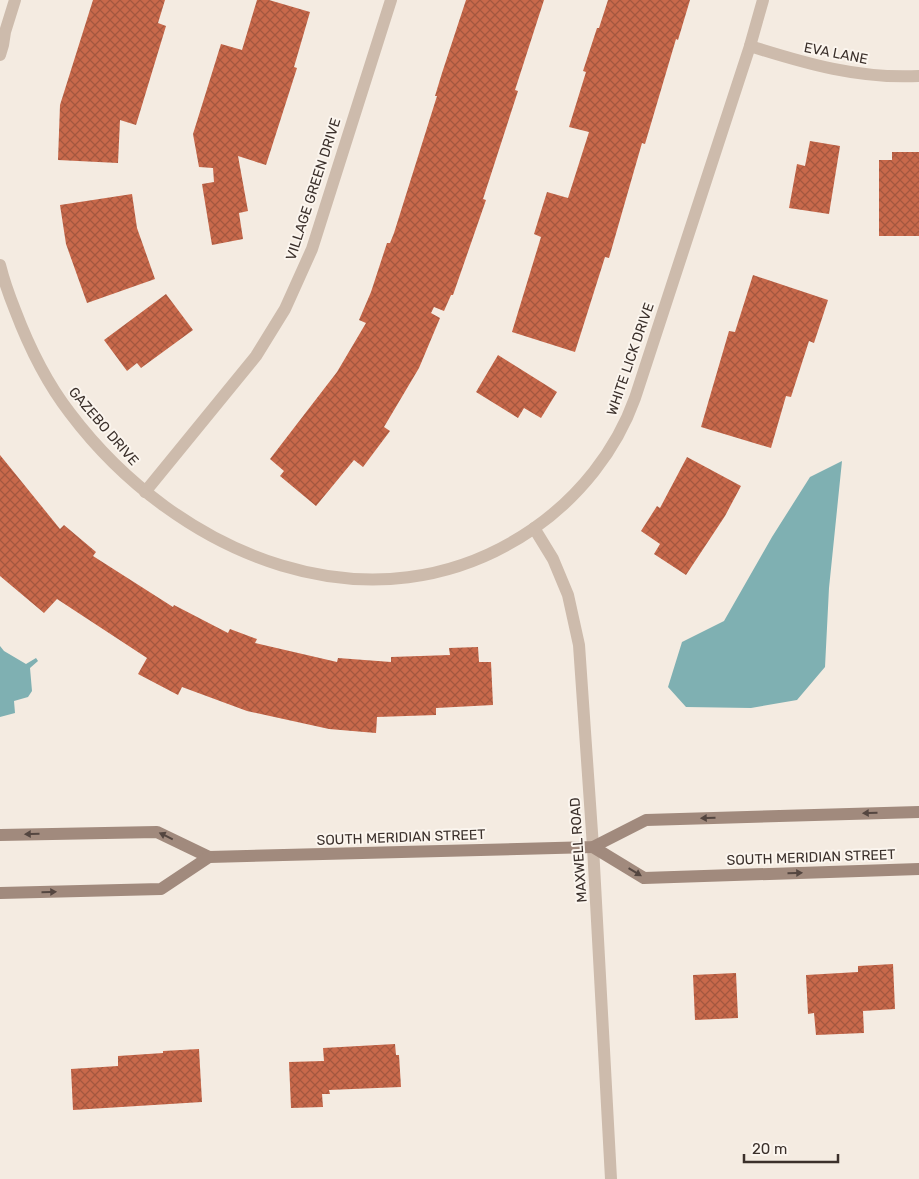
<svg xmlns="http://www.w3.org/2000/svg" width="919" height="1179" font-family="Rubik,sans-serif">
	<defs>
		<pattern id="building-cross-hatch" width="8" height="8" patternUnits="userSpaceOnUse" patternTransform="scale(1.25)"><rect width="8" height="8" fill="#c8694b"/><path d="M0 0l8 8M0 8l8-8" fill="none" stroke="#a4573f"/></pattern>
	</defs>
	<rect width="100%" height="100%" fill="#f4ebe1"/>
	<g fill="#7fb0b2">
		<path d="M 842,461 L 829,588 L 825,667 L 797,700 L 751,708 L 686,707 L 668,687 L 682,642 L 724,621 L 772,537 L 810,477 Z"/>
		<path d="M 0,646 L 4,651 L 26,664 L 36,658 L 38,661 L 30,668 L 32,691 L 28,697 L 14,701 L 15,713 L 0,717 Z"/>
	</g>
	<g fill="url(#building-cross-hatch)">
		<path d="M 93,0 L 165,0 L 158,23 L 166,26 L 136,125 L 120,120 L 118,163 L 58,160 L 60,105 Z"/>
		<path d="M 257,0 L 269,0 L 310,12 L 294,67 L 297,68 L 266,165 L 238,156 L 248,211 L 239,213 L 243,239 L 212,245 L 202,184 L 214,182 L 213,168 L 199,167 L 193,134 L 221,44 L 242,50 Z"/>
		<path d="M 466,0 L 544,0 L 515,90 L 518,91 L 483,199 L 486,200 L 453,295 L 451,295 L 444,311 L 434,307 L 431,313 L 440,318 L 419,368 L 384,427 L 390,431 L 363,467 L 354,460 L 316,506 L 280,476 L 284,471 L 270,459 L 337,372 L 366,323 L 359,320 L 371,292 L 387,243 L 390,243 L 394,233 L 437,96 L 435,96 L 442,73 Z"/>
		<path d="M 608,0 L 690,0 L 678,40 L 676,39 L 645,144 L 642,143 L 609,258 L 605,257 L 575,352 L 512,332 L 541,237 L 534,234 L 547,192 L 568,198 L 589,132 L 569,127 L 586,72 L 583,71 L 597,28 L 599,28 Z"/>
		<path d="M 810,141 L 840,146 L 829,214 L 789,208 L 797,164 L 805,166 Z"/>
		<path d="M 892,152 L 919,152 L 919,236 L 879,236 L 879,160 L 892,160 Z"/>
		<path d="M 132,194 L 137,228 L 155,279 L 87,303 L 66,244 L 60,205 Z"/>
		<path d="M 753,275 L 828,300 L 814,343 L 809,341 L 791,397 L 786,396 L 771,448 L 701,427 L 729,331 L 735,332 Z"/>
		<path d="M 166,294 L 193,330 L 141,368 L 137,363 L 127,371 L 104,340 Z"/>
		<path d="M 498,355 L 557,392 L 541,418 L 524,408 L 518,418 L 476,392 Z"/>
		<path d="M 0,455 L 60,529 L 64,525 L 96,552 L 93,556 L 173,607 L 174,605 L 228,633 L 230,629 L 257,639 L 255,643 L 337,662 L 338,658 L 391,662 L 391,657 L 450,655 L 449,648 L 478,647 L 479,662 L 491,662 L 493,705 L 436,708 L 436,715 L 377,717 L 376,733 L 329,729 L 247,711 L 182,687 L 178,695 L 138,674 L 147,658 L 57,599 L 44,613 L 0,576 Z"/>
		<path d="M 687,457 L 741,486 L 725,516 L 686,575 L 654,554 L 660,544 L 641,531 L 657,506 L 660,508 Z"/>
		<path d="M 893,964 L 895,1009 L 863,1011 L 864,1033 L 816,1035 L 814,1013 L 808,1014 L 806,975 L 858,972 L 858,966 Z"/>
		<path d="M 736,973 L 738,1018 L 695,1020 L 693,975 Z"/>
		<path d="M 395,1044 L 396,1055 L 399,1055 L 401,1087 L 329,1090 L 330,1094 L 322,1094 L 323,1107 L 291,1108 L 289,1062 L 324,1061 L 323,1048 Z"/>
		<path d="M 199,1049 L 202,1102 L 73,1110 L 71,1069 L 118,1066 L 118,1056 L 163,1053 L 163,1051 Z"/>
	</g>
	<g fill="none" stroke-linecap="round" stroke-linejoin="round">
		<g stroke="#cdbbac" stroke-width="12">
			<path d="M 750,46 C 807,64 859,79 919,76"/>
			<path d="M 0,55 L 3,45 L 5,32 L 15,0"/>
			<path d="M 0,265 C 4,281 9,295 15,310 C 29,347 46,382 70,413 C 177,555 373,639 533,529 C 579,497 616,451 635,398 L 750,46 L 763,0"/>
			<path d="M 145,492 L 256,356 L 285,309 L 312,249 L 391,0"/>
			<path d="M 534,528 L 553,559 L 568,595 L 579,645 L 593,847 L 611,1179"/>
		</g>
		<g stroke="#a18a7d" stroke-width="12">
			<path d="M 0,835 L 157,832 L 209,857 L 593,847 L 646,820 L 919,812"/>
			<path d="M 593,847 L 644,878 L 919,869"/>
			<path d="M 0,893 L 161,889 L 209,857"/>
		</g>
	</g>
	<defs><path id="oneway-solid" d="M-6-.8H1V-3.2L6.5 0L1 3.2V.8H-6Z" transform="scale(1.25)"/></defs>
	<g fill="#544640">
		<use href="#oneway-solid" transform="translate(870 813) rotate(178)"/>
		<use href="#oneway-solid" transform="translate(708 818) rotate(178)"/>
		<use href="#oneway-solid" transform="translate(32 834) rotate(179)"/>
		<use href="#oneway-solid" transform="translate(166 836) rotate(-154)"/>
		<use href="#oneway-solid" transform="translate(635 872) rotate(31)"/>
		<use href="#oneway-solid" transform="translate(795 873) rotate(-2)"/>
		<use href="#oneway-solid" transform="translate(49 892) rotate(-1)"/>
	</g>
	<g text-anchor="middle" stroke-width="4" stroke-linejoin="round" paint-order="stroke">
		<g font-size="14" fill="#3b302b" stroke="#fbf5ee">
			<text transform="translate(836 53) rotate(11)" y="5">EVA LANE</text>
			<text transform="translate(313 189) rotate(-72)" y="5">VILLAGE GREEN DRIVE</text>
			<text transform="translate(630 359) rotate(-71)" y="5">WHITE LICK DRIVE</text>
			<text transform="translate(104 426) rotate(49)" y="5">GAZEBO DRIVE</text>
			<text transform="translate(401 837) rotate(-2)" y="5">SOUTH MERIDIAN STREET</text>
			<text transform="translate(578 850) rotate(-94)" y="5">MAXWELL ROAD</text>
			<text transform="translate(811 857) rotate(-2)" y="5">SOUTH MERIDIAN STREET</text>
		</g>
	</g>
	<path d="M744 1154v8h94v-8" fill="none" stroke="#3b302b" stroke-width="2.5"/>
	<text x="752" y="1154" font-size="15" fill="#3b302b" stroke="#fbf5ee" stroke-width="4" paint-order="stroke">20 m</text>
</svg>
